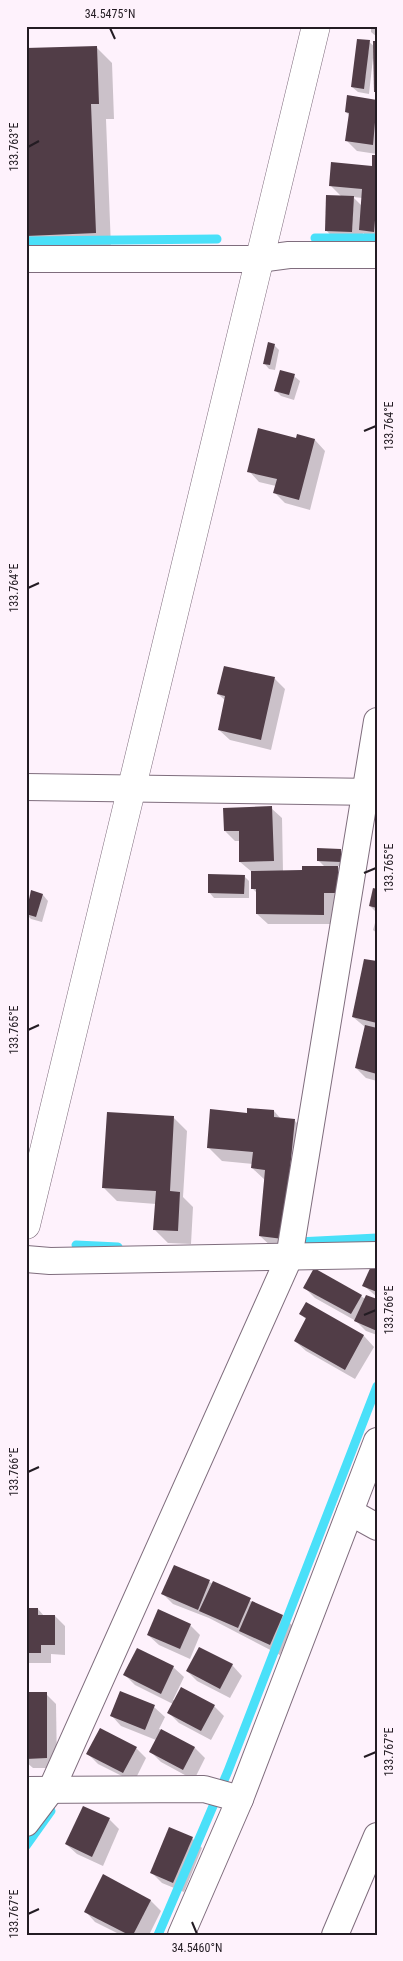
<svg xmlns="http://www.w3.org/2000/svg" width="403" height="1961" font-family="'Roboto Condensed',sans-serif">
	<rect width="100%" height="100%" fill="#fef2fc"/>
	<g fill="#0003" fill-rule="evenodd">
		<path d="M 371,26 L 377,26 L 377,37 L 371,32 Z"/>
		<path d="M 369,42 L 375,47 L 377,43 L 377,93 L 373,58 L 369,94 L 358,92 L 352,87 Z"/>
		<path d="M 96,47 L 112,63 L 114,119 L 106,119 L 111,248 L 26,252 L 26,50 Z"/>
		<path d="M 377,101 L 377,154 L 357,151 L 347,141 L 350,116 L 346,112 Z"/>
		<path d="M 377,157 L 377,241 L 370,240 L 363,233 L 362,242 L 336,241 L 326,230 L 342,197 L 331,186 L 373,167 ZM 353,197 L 363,198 L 362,206 Z"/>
		<path d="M 274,345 L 279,350 L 275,370 L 269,369 L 264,363 Z"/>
		<path d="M 294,376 L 300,381 L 294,400 L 281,396 L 276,391 Z"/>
		<path d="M 298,436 L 315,440 L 325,451 L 310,510 L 285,503 L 275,493 L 276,486 L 259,482 L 249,471 L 297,440 Z"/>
		<path d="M 224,667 L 275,679 L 285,689 L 271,750 L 230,740 L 219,730 L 226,701 L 218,694 Z"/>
		<path d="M 271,808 L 282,818 L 283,872 L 303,872 L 325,867 L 318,860 L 340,850 L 346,855 L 345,867 L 337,866 L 348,877 L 334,924 L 268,924 L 257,914 L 257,893 L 252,888 L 252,872 L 240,862 L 240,841 L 235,841 L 225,831 Z"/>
		<path d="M 244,876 L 249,881 L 249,898 L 214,898 L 209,892 Z"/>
		<path d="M 377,890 L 377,913 L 370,906 Z"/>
		<path d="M 32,892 L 43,895 L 48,901 L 42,922 L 31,919 L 26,914 Z"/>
		<path d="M 377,916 L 377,933 L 373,930 Z"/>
		<path d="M 377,963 L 377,1081 L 366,1078 L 356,1068 L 365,1027 L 353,1017 Z"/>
		<path d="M 274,1111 L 281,1119 L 294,1120 L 308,1134 L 297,1252 L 274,1249 L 260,1236 L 265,1180 L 252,1168 L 253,1164 L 222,1161 L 208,1147 L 248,1114 Z"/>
		<path d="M 173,1117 L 187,1131 L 183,1197 L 193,1207 L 191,1244 L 168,1243 L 155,1230 L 156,1204 L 117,1201 L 104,1188 Z"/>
		<path d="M 377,1268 L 377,1297 L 363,1285 Z"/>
		<path d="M 305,1288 L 361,1296 L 365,1299 L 377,1301 L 377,1335 L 366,1331 L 356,1321 L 315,1298 Z"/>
		<path d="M 306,1304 L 364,1336 L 374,1347 L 355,1379 L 306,1351 L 295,1341 L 307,1320 L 300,1314 Z"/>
		<path d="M 175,1566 L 282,1616 L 293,1626 L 280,1655 L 209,1618 L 173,1604 L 163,1594 Z"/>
		<path d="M 26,1609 L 38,1609 L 44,1616 L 55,1616 L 65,1626 L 65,1655 L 51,1654 L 51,1663 L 26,1663 Z"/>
		<path d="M 190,1625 L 200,1635 L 190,1659 L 159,1645 L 148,1635 Z"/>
		<path d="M 232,1665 L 242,1676 L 230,1698 L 197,1681 L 187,1671 Z"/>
		<path d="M 173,1667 L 184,1677 L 173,1700 L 214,1706 L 224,1716 L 211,1740 L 179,1723 L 169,1713 L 173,1704 L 135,1685 L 125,1675 Z"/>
		<path d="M 121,1693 L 154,1707 L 165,1717 L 159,1729 L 195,1748 L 205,1758 L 194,1780 L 161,1762 L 150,1751 L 156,1740 L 121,1726 L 111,1715 Z"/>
		<path d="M 26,1694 L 46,1694 L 56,1704 L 57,1768 L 33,1768 L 26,1762 Z"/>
		<path d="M 136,1748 L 146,1758 L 134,1782 L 98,1764 L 88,1754 Z"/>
		<path d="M 109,1819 L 119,1829 L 103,1866 L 77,1854 L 66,1844 Z"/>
		<path d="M 192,1838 L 202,1848 L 184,1892 L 162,1883 L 151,1872 Z"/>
		<path d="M 103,1876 L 151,1901 L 161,1911 L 149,1935 L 121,1935 L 95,1922 L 85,1911 Z"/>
	</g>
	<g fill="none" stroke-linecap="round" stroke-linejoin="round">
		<g stroke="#4ae0f9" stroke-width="9">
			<path d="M 315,238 L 377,238"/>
			<path d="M 26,241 L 217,239"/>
			<path d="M 298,1242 L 377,1238"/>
			<path d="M 76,1245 L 118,1247"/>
			<path d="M 26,1846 L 51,1811"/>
			<path d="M 158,1935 L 228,1771 L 377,1386"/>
		</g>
	</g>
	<g fill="#513d47">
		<path d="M 357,39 L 370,40 L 364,89 L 351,87 Z"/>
		<path d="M 373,41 L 377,41 L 377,92 L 374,92 Z"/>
		<path d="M 97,46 L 99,104 L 91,104 L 96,233 L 26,236 L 26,48 Z"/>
		<path d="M 347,95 L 377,100 L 373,145 L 345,141 L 349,113 L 345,112 Z"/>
		<path d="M 372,155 L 377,155 L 377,197 L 374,232 L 359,230 L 362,189 L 329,186 L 331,162 L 372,166 Z"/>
		<path d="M 326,195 L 354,196 L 352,232 L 325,231 Z"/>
		<path d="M 268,342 L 275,344 L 270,365 L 263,364 Z"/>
		<path d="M 280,370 L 295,374 L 289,395 L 274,391 Z"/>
		<path d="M 258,428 L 296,438 L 297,434 L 315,439 L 299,500 L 273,493 L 277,479 L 247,472 Z"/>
		<path d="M 224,666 L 275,677 L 261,740 L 218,730 L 225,696 L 217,694 Z"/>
		<path d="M 272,806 L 274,861 L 239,862 L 239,831 L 224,831 L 223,808 Z"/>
		<path d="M 317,848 L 341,849 L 341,862 L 317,861 Z"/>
		<path d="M 302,866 L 338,866 L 338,893 L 324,893 L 324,915 L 256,914 L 256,889 L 251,889 L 251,871 L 302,870 Z"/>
		<path d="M 208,874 L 245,875 L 244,894 L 208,893 Z"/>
		<path d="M 373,888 L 377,889 L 377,908 L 369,906 Z"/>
		<path d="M 31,890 L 43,894 L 36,917 L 26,914 Z"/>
		<path d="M 364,959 L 377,961 L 377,1023 L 352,1017 Z"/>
		<path d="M 365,1025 L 377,1028 L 377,1074 L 355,1068 Z"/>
		<path d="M 247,1108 L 274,1110 L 274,1117 L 295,1119 L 283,1239 L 259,1236 L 265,1170 L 251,1168 L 253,1152 L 207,1148 L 210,1109 L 247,1113 Z"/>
		<path d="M 107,1112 L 174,1116 L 170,1191 L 180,1192 L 178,1231 L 153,1230 L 156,1191 L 102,1188 Z"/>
		<path d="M 372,1264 L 377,1266 L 377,1292 L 362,1286 Z"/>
		<path d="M 314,1268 L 362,1295 L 351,1314 L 303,1288 Z"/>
		<path d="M 366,1295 L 377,1299 L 377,1331 L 354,1321 Z"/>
		<path d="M 306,1302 L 364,1335 L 345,1370 L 294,1341 L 306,1318 L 299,1314 Z"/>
		<path d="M 174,1565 L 210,1580 L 198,1610 L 161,1594 Z"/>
		<path d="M 213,1581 L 251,1598 L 238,1628 L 199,1611 Z"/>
		<path d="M 252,1601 L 283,1615 L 270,1645 L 239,1631 Z"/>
		<path d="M 26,1608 L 38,1608 L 38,1615 L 55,1615 L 55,1645 L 41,1645 L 41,1653 L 26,1653 Z"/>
		<path d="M 158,1609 L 191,1624 L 180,1649 L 147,1635 Z"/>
		<path d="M 199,1647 L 233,1664 L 220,1689 L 186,1671 Z"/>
		<path d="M 137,1648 L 174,1666 L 161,1694 L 123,1675 Z"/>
		<path d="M 181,1687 L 215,1705 L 201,1731 L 167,1713 Z"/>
		<path d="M 120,1691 L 155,1705 L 145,1730 L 110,1716 Z"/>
		<path d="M 26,1692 L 47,1692 L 47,1758 L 26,1759 Z"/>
		<path d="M 100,1728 L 137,1747 L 123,1773 L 86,1754 Z"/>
		<path d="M 161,1729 L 195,1747 L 183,1770 L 149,1752 Z"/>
		<path d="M 83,1806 L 110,1818 L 92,1857 L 65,1844 Z"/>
		<path d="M 169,1827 L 193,1837 L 173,1883 L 150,1873 Z"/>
		<path d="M 103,1874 L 151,1900 L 133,1935 L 129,1935 L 84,1912 Z"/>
	</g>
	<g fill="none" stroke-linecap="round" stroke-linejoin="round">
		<g stroke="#7f6d7d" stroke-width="28">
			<g id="minor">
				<path d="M 26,259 L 259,259 L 289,255 L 377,255"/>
				<path d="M 26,787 L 377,792"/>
				<path d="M 26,1259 L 50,1261 L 377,1255"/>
				<path d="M 350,1512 L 377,1527"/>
				<path d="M 26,1790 L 204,1789 L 240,1799"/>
				<path d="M 26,1823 L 51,1790 L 289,1258 L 377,721"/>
				<path d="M 181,1935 L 240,1799 L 377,1441"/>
				<path d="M 335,1935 L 377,1836"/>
			</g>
		</g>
		<g stroke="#7f6d7d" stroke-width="29">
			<path id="tertiary" d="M 26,1225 L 316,26"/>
		</g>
		<use href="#minor" stroke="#fff" stroke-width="26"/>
		<use href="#tertiary" stroke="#fff" stroke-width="28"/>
	</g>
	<path fill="none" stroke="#231c23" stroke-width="2" d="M 110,28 L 115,39M 28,147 L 39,141M 364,431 L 376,426M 28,588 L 39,583M 364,873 L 376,868M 28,1030 L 39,1025M 364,1315 L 376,1310M 28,1472 L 39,1467M 364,1757 L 376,1752M 28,1914 L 39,1909M 192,1922 L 197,1934"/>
	<rect width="403" height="1961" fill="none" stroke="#fef2fc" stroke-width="55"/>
	<rect x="28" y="28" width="348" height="1906" fill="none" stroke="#231c23" stroke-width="2"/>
	<g font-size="12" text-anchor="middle" fill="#231c23">
		<text x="110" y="18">34.5475°N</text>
		<text transform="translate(14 147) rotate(-90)" y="4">133.763°E</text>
		<text transform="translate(389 426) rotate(-90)" y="4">133.764°E</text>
		<text transform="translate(14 588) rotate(-90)" y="4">133.764°E</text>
		<text transform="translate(389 868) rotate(-90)" y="4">133.765°E</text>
		<text transform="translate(14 1030) rotate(-90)" y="4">133.765°E</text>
		<text transform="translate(389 1310) rotate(-90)" y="4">133.766°E</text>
		<text transform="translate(14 1472) rotate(-90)" y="4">133.766°E</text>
		<text transform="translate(389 1752) rotate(-90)" y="4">133.767°E</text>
		<text transform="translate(14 1914) rotate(-90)" y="4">133.767°E</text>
		<text x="197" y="1952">34.5460°N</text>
	</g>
</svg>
